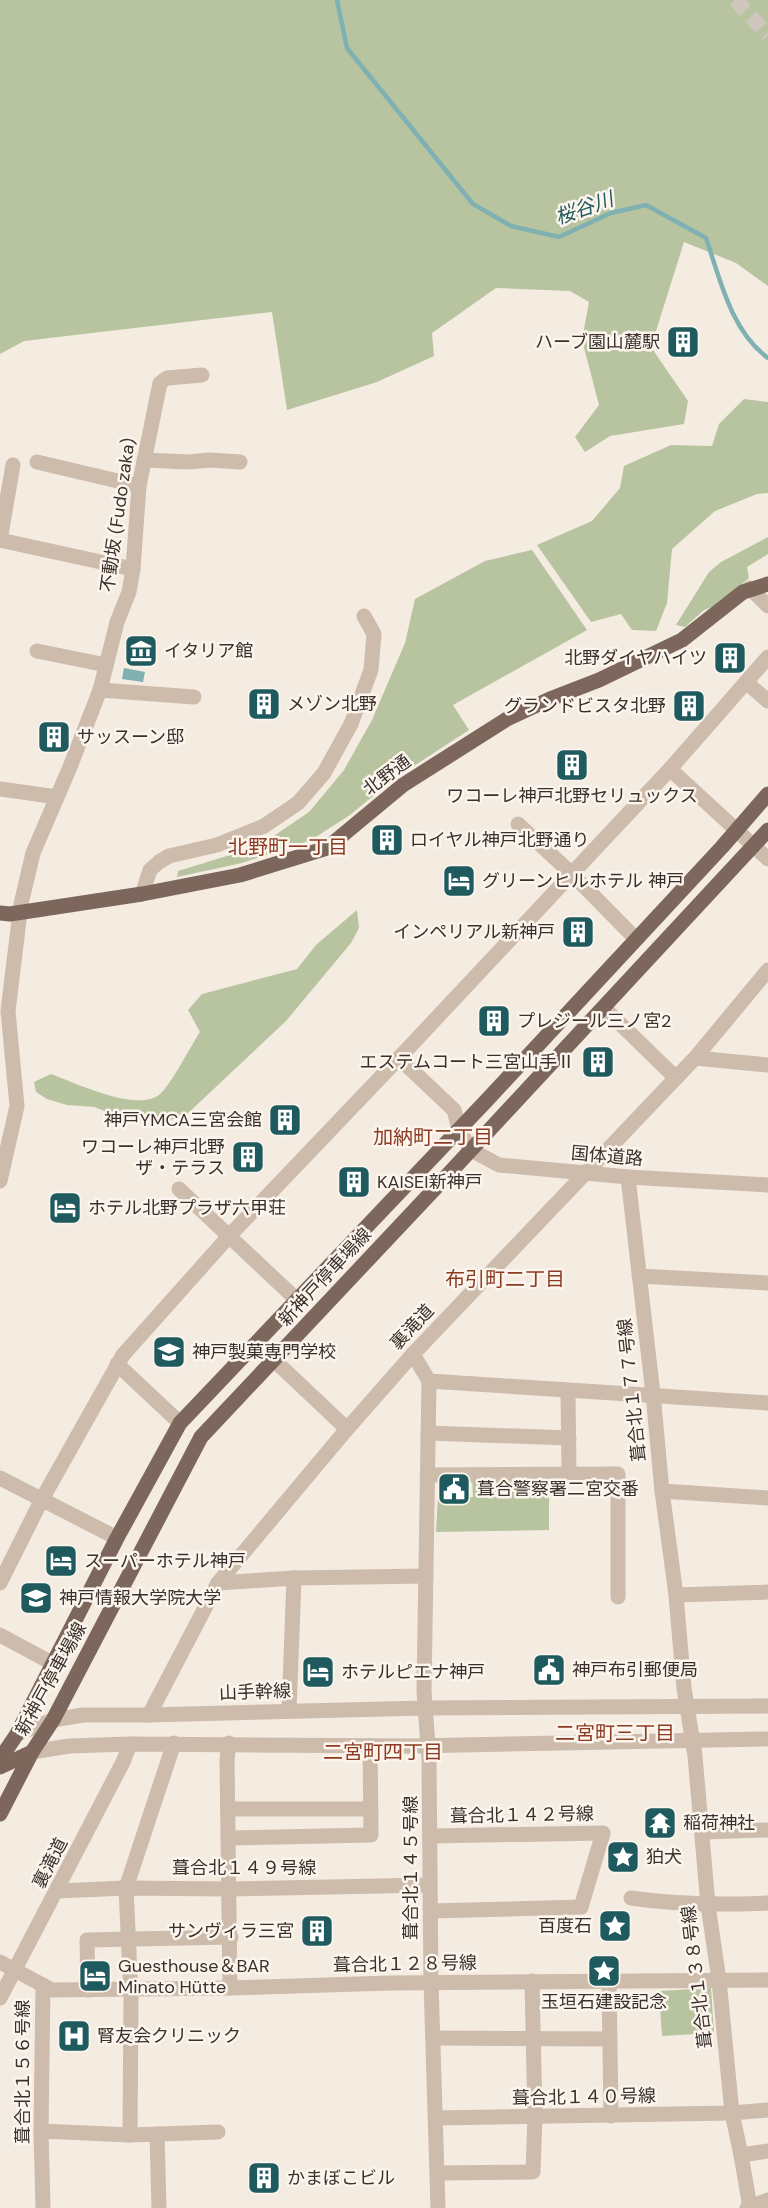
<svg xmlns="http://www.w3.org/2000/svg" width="768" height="2208" font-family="'DM Sans','Noto Sans JP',sans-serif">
	<rect width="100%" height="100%" fill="#f4ebe1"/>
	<g fill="#b8c4a0">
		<path d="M 0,0 L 768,0 L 768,286 L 736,263 L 684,242 L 651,347 L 688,401 L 684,424 L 610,436 L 585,452 L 575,437 L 599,405 L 582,340 L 589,302 L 570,291 L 496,288 L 432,333 L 434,356 L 377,382 L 287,410 L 272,312 L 24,341 L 0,354 Z"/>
		<path d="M 744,399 L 768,402 L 768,493 L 757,494 L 715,511 L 672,549 L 667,603 L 656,631 L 632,630 L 621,614 L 591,622 L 537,545 L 592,521 L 620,488 L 624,466 L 671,445 L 712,446 L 719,424 Z"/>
		<path d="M 768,537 L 768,554 L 747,567 L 749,578 L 720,604 L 704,610 L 685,627 L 676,625 L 709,572 L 721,562 Z"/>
		<path d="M 532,550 L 587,630 L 453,705 L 469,730 L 394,779 L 350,815 L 311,840 L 242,863 L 177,877 L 178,871 L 259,846 L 309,812 L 344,770 L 372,720 L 405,643 L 415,599 L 485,561 Z"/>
		<path d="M 357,910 L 359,928 L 351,943 L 286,1021 L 186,1115 L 160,1123 L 121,1117 L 94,1107 L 67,1105 L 47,1099 L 36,1092 L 34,1082 L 51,1074 C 76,1083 135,1112 159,1095 C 169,1088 192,1044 200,1032 L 188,1010 L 202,994 L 297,969 L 316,945 Z"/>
		<path d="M 472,1478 L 549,1478 L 549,1530 L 436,1532 L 438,1497 L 473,1497 Z"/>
		<path d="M 711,1988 L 714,2033 L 662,2036 L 659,1991 Z"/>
	</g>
	<path fill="#7fb0b2" d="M 124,668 L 145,672 L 143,682 L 122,679 Z"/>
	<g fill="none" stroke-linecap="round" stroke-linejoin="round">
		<path stroke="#7fb0b2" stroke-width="4.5" d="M 337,0 L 347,48 L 473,204 L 511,226 L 559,237 L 611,213 L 646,205 L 706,238 C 720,279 731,331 768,358"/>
		<path stroke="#cfc6bd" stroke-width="15" stroke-dasharray="15 8" stroke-linecap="butt" d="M 735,0 L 768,35"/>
		<g stroke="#cdbbac" stroke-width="15">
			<path d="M 144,460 L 188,462 L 210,460 L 240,462"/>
			<path d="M 37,462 L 139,486"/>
			<path d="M 0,540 L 133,569"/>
			<path d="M 0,540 L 13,465"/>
			<path d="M 750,588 L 768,606"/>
			<path d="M 37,651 L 106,665"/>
			<path d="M 746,682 L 768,701"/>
			<path d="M 100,690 L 194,697"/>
			<path d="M 670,769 L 768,859"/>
			<path d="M 0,789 L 57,797"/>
			<path d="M 518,824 L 571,873 L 635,938"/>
			<path d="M 142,894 L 150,870 L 159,862 L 169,856 L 217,845 L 264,826 L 298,803 L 324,773 L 351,724 L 371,670 L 374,634 L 364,616"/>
			<path d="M 604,1008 L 676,1078"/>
			<path d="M 399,1058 L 454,1110 L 459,1130 L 471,1150 L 499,1165 L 628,1177 L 768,1185"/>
			<path d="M 695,1058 L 768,1065"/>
			<path d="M 628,1177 L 653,1394 L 662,1491 L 676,1595 L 684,1688 L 695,1756 L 708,1905 L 719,1980 L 732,2113 L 741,2155 L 750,2207"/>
			<path d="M 0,1181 L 17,1106 L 8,1011 L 21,904 L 33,853 L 70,767 L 100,690 L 117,622 L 129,592 L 133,569 L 139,486 L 160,383 L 167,378 L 202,375"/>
			<path d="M 179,1189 L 297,1300"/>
			<path d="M 639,1276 L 768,1283"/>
			<path d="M 413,1354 L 429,1381 L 424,1691 L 429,1760 L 431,1982 L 438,2208"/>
			<path d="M 274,1360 L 347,1429"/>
			<path d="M 117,1364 L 180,1423"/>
			<path d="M 429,1381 L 768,1403"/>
			<path d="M 568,1391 L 569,1474"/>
			<path d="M 428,1433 L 569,1438"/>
			<path d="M 427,1475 L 618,1474 L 618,1597"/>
			<path d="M 0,1478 L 117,1538"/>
			<path d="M 662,1491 L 768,1498"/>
			<path d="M 0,1583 L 41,1501 L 123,1355 L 230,1235 L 399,1058 L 670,769 L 768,657"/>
			<path d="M 218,1583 L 294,1578 L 426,1576"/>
			<path d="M 676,1595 L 768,1592"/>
			<path d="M 0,1635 L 52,1663"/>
			<path d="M 289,1711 L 294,1578"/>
			<path d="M 149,1715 L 218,1583 L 347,1429 L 413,1354 L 695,1058 L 768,970"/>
			<path d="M 17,1734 L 53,1720 L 83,1715 L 149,1715 L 425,1708 L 768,1706"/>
			<path d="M 229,1743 L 227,1760 L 230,1988"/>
			<path d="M 32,1752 L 69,1746 L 130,1744 L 412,1746 L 768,1739"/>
			<path d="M 228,1809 L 371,1809"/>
			<path d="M 702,1832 L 768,1830"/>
			<path d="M 430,1836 L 603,1833 L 581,1907 L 431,1911"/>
			<path d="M 228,1838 L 371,1835 L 370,1746"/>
			<path d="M 57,1891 L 126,1888 L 228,1889 L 430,1885"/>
			<path d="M 631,1898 C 677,1905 722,1905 768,1903"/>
			<path d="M 0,1962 L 52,1990 L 230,1988 L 391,1983 L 768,1980"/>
			<path d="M 609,1981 L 611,2116"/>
			<path d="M 88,1990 L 87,1940 L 231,1937"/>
			<path d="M 0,1998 L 123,1762 L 130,1744"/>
			<path d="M 433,2038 L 609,2039"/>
			<path d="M 436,2118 L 732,2113 L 768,2110"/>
			<path d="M 41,2131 L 130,2135 L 218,2132"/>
			<path d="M 157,2134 L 159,2208"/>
			<path d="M 130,2135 L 131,1996 L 126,1888 L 174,1743"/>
			<path d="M 741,2155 L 768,2151"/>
			<path d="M 437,2173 L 533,2172 L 535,2117 L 532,1981"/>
			<path d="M 43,2208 L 41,2131 L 43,1985"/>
			<path d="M 747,2208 L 768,2200"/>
		</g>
		<g stroke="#7d675c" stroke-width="15">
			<path d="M 0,913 L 10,914 L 142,894 L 240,875 L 327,848 L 403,785 L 507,719 L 550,699 L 599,680 L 682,640 L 743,592 L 768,584"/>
			<path d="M 0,1759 L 17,1734 L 117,1538 L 180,1423 L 487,1100 L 722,847 L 768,794"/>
			<path d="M 0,1767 L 32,1752"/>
			<path d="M 0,1814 L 32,1752 L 53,1720 L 201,1437 L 443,1180 L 768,830"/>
		</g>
	</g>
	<defs>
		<g id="building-square" transform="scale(1.725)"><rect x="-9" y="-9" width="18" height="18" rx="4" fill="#1f5a5e" stroke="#fbf5ee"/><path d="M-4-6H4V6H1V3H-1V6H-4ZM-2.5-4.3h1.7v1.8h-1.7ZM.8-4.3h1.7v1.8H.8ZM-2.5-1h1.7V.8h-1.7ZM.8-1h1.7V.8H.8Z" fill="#fff"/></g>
		<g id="museum-square" transform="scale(1.725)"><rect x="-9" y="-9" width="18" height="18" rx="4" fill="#1f5a5e" stroke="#fbf5ee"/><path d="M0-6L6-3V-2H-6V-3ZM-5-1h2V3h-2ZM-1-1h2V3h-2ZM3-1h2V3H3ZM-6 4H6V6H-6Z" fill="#fff"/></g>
		<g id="hotel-square" transform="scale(1.725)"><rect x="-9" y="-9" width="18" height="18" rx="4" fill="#1f5a5e" stroke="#fbf5ee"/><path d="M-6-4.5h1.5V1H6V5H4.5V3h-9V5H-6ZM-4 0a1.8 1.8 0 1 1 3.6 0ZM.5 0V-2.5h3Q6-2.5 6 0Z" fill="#fff"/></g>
		<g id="university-square" transform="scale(1.725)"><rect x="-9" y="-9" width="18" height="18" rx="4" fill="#1f5a5e" stroke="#fbf5ee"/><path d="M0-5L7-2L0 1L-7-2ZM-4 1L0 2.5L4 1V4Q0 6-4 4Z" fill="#fff"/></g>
		<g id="civic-square" transform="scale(1.725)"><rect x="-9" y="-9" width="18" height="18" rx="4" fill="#1f5a5e" stroke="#fbf5ee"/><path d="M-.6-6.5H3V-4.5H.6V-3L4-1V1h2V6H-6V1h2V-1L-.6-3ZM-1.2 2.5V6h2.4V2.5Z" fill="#fff"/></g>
		<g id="temple-square" transform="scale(1.725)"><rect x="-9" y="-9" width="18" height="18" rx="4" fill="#1f5a5e" stroke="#fbf5ee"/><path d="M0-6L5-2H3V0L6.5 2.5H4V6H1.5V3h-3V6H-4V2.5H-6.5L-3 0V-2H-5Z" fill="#fff"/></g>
		<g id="sight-square" transform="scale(1.725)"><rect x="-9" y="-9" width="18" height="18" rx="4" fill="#1f5a5e" stroke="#fbf5ee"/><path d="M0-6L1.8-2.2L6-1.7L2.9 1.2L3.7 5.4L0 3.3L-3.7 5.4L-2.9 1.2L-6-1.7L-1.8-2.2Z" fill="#fff"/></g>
		<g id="hospital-square" transform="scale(1.725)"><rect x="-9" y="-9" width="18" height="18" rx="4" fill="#1f5a5e" stroke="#fbf5ee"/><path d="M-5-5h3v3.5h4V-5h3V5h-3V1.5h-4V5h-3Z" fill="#fff"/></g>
	</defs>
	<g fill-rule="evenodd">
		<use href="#building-square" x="683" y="342"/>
		<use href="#museum-square" x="141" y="651"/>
		<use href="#building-square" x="730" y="658"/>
		<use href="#building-square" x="264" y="704"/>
		<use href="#building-square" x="689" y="706"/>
		<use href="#building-square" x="54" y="737"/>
		<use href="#building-square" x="572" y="765"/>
		<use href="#building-square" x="387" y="840"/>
		<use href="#hotel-square" x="459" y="881"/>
		<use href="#building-square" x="578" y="932"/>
		<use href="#building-square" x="494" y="1021"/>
		<use href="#building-square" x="598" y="1062"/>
		<use href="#building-square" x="285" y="1120"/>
		<use href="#building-square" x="248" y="1157"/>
		<use href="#building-square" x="354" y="1182"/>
		<use href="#hotel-square" x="65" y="1208"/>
		<use href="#university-square" x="169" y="1352"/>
		<use href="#civic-square" x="454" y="1489"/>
		<use href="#hotel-square" x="61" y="1561"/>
		<use href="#university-square" x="36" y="1598"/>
		<use href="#civic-square" x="549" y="1670"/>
		<use href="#hotel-square" x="318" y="1672"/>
		<use href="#temple-square" x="660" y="1823"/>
		<use href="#sight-square" x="623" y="1857"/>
		<use href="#sight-square" x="615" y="1926"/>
		<use href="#building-square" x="317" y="1931"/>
		<use href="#sight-square" x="604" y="1971"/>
		<use href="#hotel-square" x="95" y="1976"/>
		<use href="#hospital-square" x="74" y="2036"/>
		<use href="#building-square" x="264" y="2178"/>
	</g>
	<g text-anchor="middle" stroke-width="5" stroke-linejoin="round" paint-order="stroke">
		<g font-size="18" fill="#3b302b" stroke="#fbf5ee" text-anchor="start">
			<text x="660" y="348" text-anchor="end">ハーブ園山麓駅</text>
			<text x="164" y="657">イタリア館</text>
			<text x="707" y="664" text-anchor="end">北野ダイヤハイツ</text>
			<text x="287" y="710">メゾン北野</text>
			<text x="666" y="712" text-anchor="end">グランドビスタ北野</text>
			<text x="77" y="743">サッスーン邸</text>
			<text x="572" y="802" text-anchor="middle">ワコーレ神戸北野セリュックス</text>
			<text x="410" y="846">ロイヤル神戸北野通り</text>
			<text x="482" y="887">グリーンヒルホテル 神戸</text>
			<text x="555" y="938" text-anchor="end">インペリアル新神戸</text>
			<text x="517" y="1027">プレジール三ノ宮2</text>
			<text x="575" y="1068" text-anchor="end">エステムコート三宮山手Ⅱ</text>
			<text x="262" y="1126" text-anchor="end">神戸YMCA三宮会館</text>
			<text x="225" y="1153" text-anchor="end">ワコーレ神戸北野<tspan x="225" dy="21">ザ・テラス</tspan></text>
			<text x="377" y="1188">KAISEI新神戸</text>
			<text x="88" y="1214">ホテル北野プラザ六甲荘</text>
			<text x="192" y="1358">神戸製菓専門学校</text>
			<text x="477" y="1495">葺合警察署二宮交番</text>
			<text x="84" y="1567">スーパーホテル神戸</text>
			<text x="59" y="1604">神戸情報大学院大学</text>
			<text x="572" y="1676">神戸布引郵便局</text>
			<text x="341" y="1678">ホテルピエナ神戸</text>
			<text x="683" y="1829">稲荷神社</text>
			<text x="646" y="1863">狛犬</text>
			<text x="592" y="1932" text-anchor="end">百度石</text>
			<text x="294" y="1937" text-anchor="end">サンヴィラ三宮</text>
			<text x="118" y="1972">Guesthouse＆BAR<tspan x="118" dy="21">Minato Hütte</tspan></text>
			<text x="604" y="2008" text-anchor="middle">玉垣石建設記念</text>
			<text x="97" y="2042">腎友会クリニック</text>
			<text x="287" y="2184">かまぼこビル</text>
		</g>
		<g font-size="18" fill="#3b302b" stroke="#fbf5ee">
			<text transform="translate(118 515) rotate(-82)" y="6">不動坂 (Fudo zaka)</text>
			<text transform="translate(387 775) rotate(-37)" y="6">北野通</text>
			<text transform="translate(607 1156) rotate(5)" y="6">国体道路</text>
			<text transform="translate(325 1277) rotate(-47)" y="6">新神戸停車場線</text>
			<text transform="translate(412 1327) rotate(-47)" y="6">裏滝道</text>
			<text transform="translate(632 1390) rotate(-96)" y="6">葺合北１７７号線</text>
			<text transform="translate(51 1679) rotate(-61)" y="6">新神戸停車場線</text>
			<text transform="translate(255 1692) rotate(-2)" y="6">山手幹線</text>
			<text transform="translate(522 1815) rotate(-1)" y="6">葺合北１４２号線</text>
			<text transform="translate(50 1863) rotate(-63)" y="6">裏滝道</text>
			<text x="244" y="1874">葺合北１４９号線</text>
			<text transform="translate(411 1868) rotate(-90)" y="6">葺合北１４５号線</text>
			<text transform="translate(405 1964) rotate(-1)" y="6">葺合北１２８号線</text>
			<text transform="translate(697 1977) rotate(-97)" y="6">葺合北１３８号線</text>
			<text transform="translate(23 2072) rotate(-90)" y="6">葺合北１５６号線</text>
			<text transform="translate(584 2097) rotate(-1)" y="6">葺合北１４０号線</text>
		</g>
		<g font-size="20" font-style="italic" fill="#1f5a5e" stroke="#fbf5ee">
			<text transform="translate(584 208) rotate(-19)" y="7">桜谷川</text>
		</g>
		<g font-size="20" fill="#8c3b22" stroke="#fbf5ee">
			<text x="288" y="854">北野町一丁目</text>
			<text x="433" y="1144">加納町二丁目</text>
			<text x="505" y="1286">布引町二丁目</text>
			<text x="615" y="1740">二宮町三丁目</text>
			<text x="383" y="1759">二宮町四丁目</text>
		</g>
	</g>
</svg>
